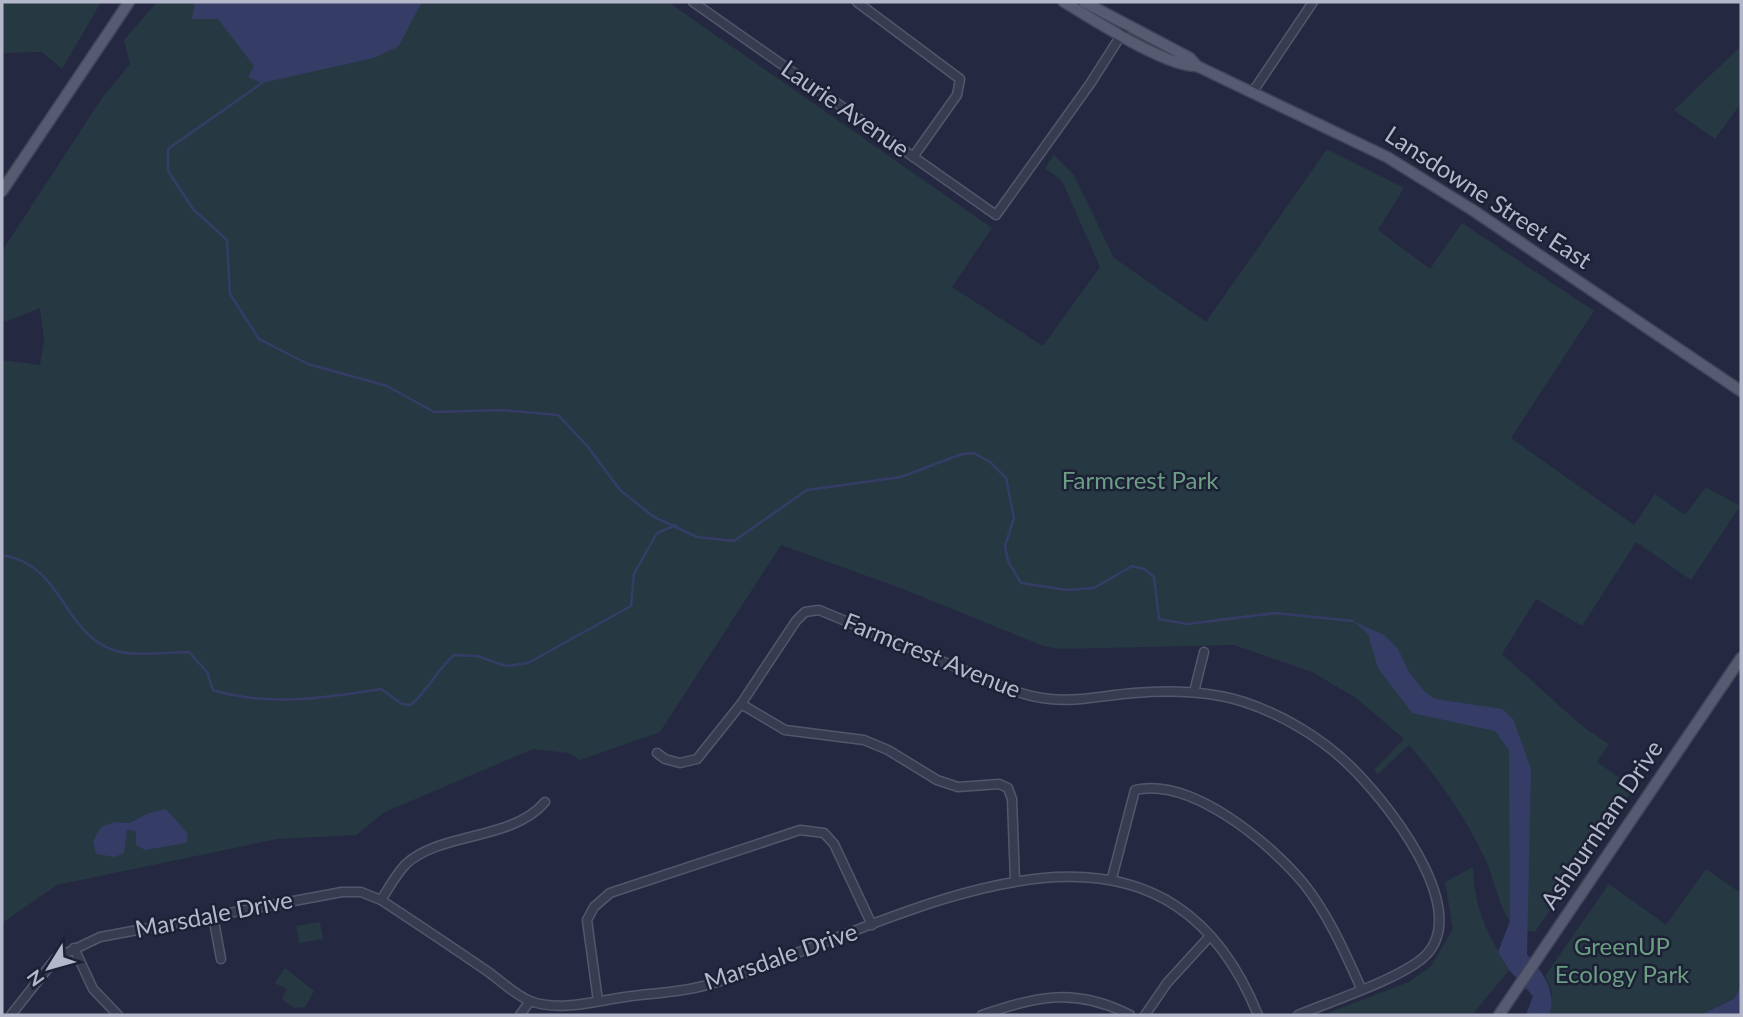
<svg xmlns="http://www.w3.org/2000/svg" width="1743" height="1017" font-family="Lato,sans-serif">
	<rect width="100%" height="100%" fill="#242941"/>
	<g fill="#263842" fill-rule="evenodd">
		<path d="M 2,2 L 101,2 L 62,69 L 42,52 L 2,53 Z"/>
		<path d="M 157,2 L 668,2 L 992,228 L 952,287 L 1043,346 L 1100,267 L 1062,181 L 1045,168 L 1054,155 L 1074,175 L 1114,258 L 1206,322 L 1327,149 L 1404,188 L 1378,230 L 1430,269 L 1462,223 L 1594,311 L 1511,438 L 1634,525 L 1655,494 L 1685,515 L 1706,487 L 1740,506 L 1691,580 L 1636,542 L 1582,626 L 1536,599 L 1502,654 L 1583,727 L 1609,744 L 1597,762 L 1634,788 L 1535,932 C 1528,931 1515,927 1510,921 C 1500,910 1493,876 1486,861 C 1466,818 1440,780 1409,745 L 1378,774 L 1374,770 L 1404,739 L 1356,698 L 1312,672 L 1234,645 L 1059,649 L 1043,646 L 903,589 L 781,545 L 660,732 L 580,760 L 568,753 L 533,749 L 385,812 L 356,835 L 277,839 L 57,885 L 2,923 L 2,360 L 40,365 L 44,340 L 40,308 L 5,322 L 2,319 L 2,251 L 102,98 L 130,64 L 124,40 ZM 149,813 L 173,820 L 188,834 L 127,830 L 115,822 L 129,823 Z"/>
		<path d="M 1741,46 L 1741,103 L 1715,139 L 1674,110 Z"/>
		<path d="M 1473,867 C 1474,909 1488,935 1509,970 L 1472,1015 L 1329,1015 L 1328,1013 L 1409,982 L 1431,966 L 1453,929 L 1445,882 Z"/>
		<path d="M 1706,869 L 1741,893 L 1741,985 L 1734,999 L 1700,1015 L 1549,1015 L 1552,992 L 1545,976 L 1609,884 L 1666,925 Z"/>
		<path d="M 320,922 L 323,939 L 299,943 L 296,926 Z"/>
		<path d="M 285,968 L 314,991 L 305,1007 L 294,1008 L 282,999 L 287,989 L 275,983 Z"/>
	</g>
	<g fill="#353d67">
		<path d="M 195,2 L 422,2 L 398,47 L 373,58 L 262,83 L 248,77 L 254,66 L 218,19 L 192,19 Z"/>
		<path d="M 1353,621 L 1384,635 L 1398,649 L 1409,672 L 1424,691 L 1435,699 L 1502,709 L 1513,719 L 1531,769 L 1527,954 C 1543,974 1557,989 1549,1015 L 1526,1015 L 1533,996 L 1509,970 L 1498,952 L 1510,921 L 1509,750 L 1495,731 L 1412,713 L 1378,668 L 1368,634 Z"/>
		<path d="M 166,809 L 188,834 L 186,843 L 145,850 L 136,845 L 136,831 L 127,830 L 124,853 L 115,857 L 96,854 L 93,841 L 101,827 L 115,822 L 129,823 L 149,813 Z"/>
		<path d="M 1741,985 L 1741,1015 L 1700,1015 L 1734,999 Z"/>
	</g>
	<g fill="none" stroke-linecap="round" stroke-linejoin="round">
		<g stroke="#353d67" stroke-width="2.5">
			<path d="M 262,83 L 168,149 L 168,171 L 193,209 L 227,240 L 230,294 L 259,339 L 308,364 L 387,386 L 434,412 L 502,410 L 558,415 L 588,447 L 620,490 L 654,517 L 697,537 L 734,541 L 807,490 L 901,477 L 962,454 L 974,453 L 990,462 L 1006,478 L 1014,518 L 1005,546 L 1008,561 L 1021,583 L 1067,590 L 1094,588 L 1132,566 L 1144,569 L 1154,577 L 1159,619 L 1187,624 L 1275,613 L 1353,621"/>
			<path d="M 2,555 C 64,565 61,631 113,650 C 130,657 170,652 189,652 L 207,672 L 213,690 C 268,707 325,698 381,689 L 402,704 L 411,705 C 428,690 437,670 454,655 L 477,656 L 506,666 L 528,663 L 631,606 L 634,574 L 657,533 L 676,525"/>
		</g>
		<g stroke="#53576b" stroke-width="11">
			<g id="minor">
				<path d="M 693,2 L 996,215 L 1090,84 L 1127,26"/>
				<path d="M 857,2 L 960,79 L 957,95 L 913,157"/>
				<path d="M 1252,93 L 1313,2"/>
				<path d="M 1194,692 L 1204,652"/>
				<path d="M 741,704 L 785,730 L 864,740 L 888,750 L 937,780 L 958,787 L 999,784 L 1008,788 L 1012,799 L 1015,881"/>
				<path d="M 657,753 L 665,759 L 680,763 L 697,759 L 741,704 L 796,621 L 805,612 L 819,610 C 865,629 910,648 956,667 C 986,679 1017,696 1050,699 C 1078,702 1106,695 1134,693 C 1170,690 1210,691 1244,702 C 1281,714 1320,737 1348,764 C 1384,798 1471,906 1427,954 C 1406,977 1329,1002 1298,1015"/>
				<path d="M 1112,878 L 1135,790 C 1192,777 1270,843 1304,884 C 1328,914 1345,953 1361,988"/>
				<path d="M 381,900 C 389,888 396,874 406,864 C 440,832 512,841 545,802"/>
				<path d="M 213,916 L 221,959"/>
				<path d="M 74,948 L 93,989 L 118,1015"/>
				<path d="M 598,1001 L 587,920 L 594,907 L 610,893 L 800,830 L 824,833 L 834,844 L 872,925"/>
				<path d="M 11,1015 L 56,958 L 100,937 L 342,892 L 361,892 L 381,900 C 416,923 452,947 487,971 C 500,980 515,995 530,1001 C 559,1012 596,1001 625,997 C 654,993 686,992 714,983 C 892,928 1154,758 1258,1015"/>
				<path d="M 520,1015 L 530,1001"/>
				<path d="M 982,1015 C 1036,996 1076,987 1130,1015"/>
				<path d="M 1145,1015 L 1167,983 L 1210,936"/>
			</g>
		</g>
		<g stroke="#42455a" stroke-width="13">
			<g id="major">
				<path d="M 1064,2 C 1093,19 1166,67 1197,66"/>
				<path d="M 1084,2 L 1190,58 L 1197,66 L 1387,157 L 1471,209 L 1741,391"/>
				<path d="M 2,191 L 129,2"/>
				<path d="M 1499,1015 L 1741,658"/>
			</g>
		</g>
		<use href="#minor" stroke="#383c51" stroke-width="8"/>
		<use href="#major" stroke="#565b71" stroke-width="10"/>
	</g>
	<g text-anchor="middle" stroke-width="5" stroke-linejoin="round" paint-order="stroke">
		<g font-size="24" fill="#b5b8cb" stroke="#1d2136">
			<text transform="translate(845 109) rotate(35)" y="8">Laurie Avenue</text>
			<text transform="translate(1488 198) rotate(33)" y="8">Lansdowne Street East</text>
			<text transform="translate(932 656) rotate(22)" y="8">Farmcrest Avenue</text>
			<text transform="translate(1602 825) rotate(-56)" y="8">Ashburnham Drive</text>
			<text transform="translate(214 915) rotate(-11)" y="8">Marsdale Drive</text>
			<text transform="translate(781 957) rotate(-19)" y="8">Marsdale Drive</text>
		</g>
		<g font-size="24" fill="#6b9e83" stroke="#1d2136">
			<text x="1140" y="489">Farmcrest Park</text>
			<text x="1622" y="955">GreenUP<tspan x="1622" dy="28">Ecology Park</tspan></text>
		</g>
	</g>
	<rect width="1743" height="1017" fill="none" stroke="#b5b8cb" stroke-width="7"/>
	<g transform="translate(49 968) rotate(233)" stroke="#1d2136" stroke-width="5" paint-order="stroke">
	<path d="M0-5L12 26L0 18L-12 26Z" fill="#b5b8cb"/>
	<text y="-10" font-size="19" font-weight="bold" text-anchor="middle" fill="#b5b8cb">N</text>
	</g>
</svg>
